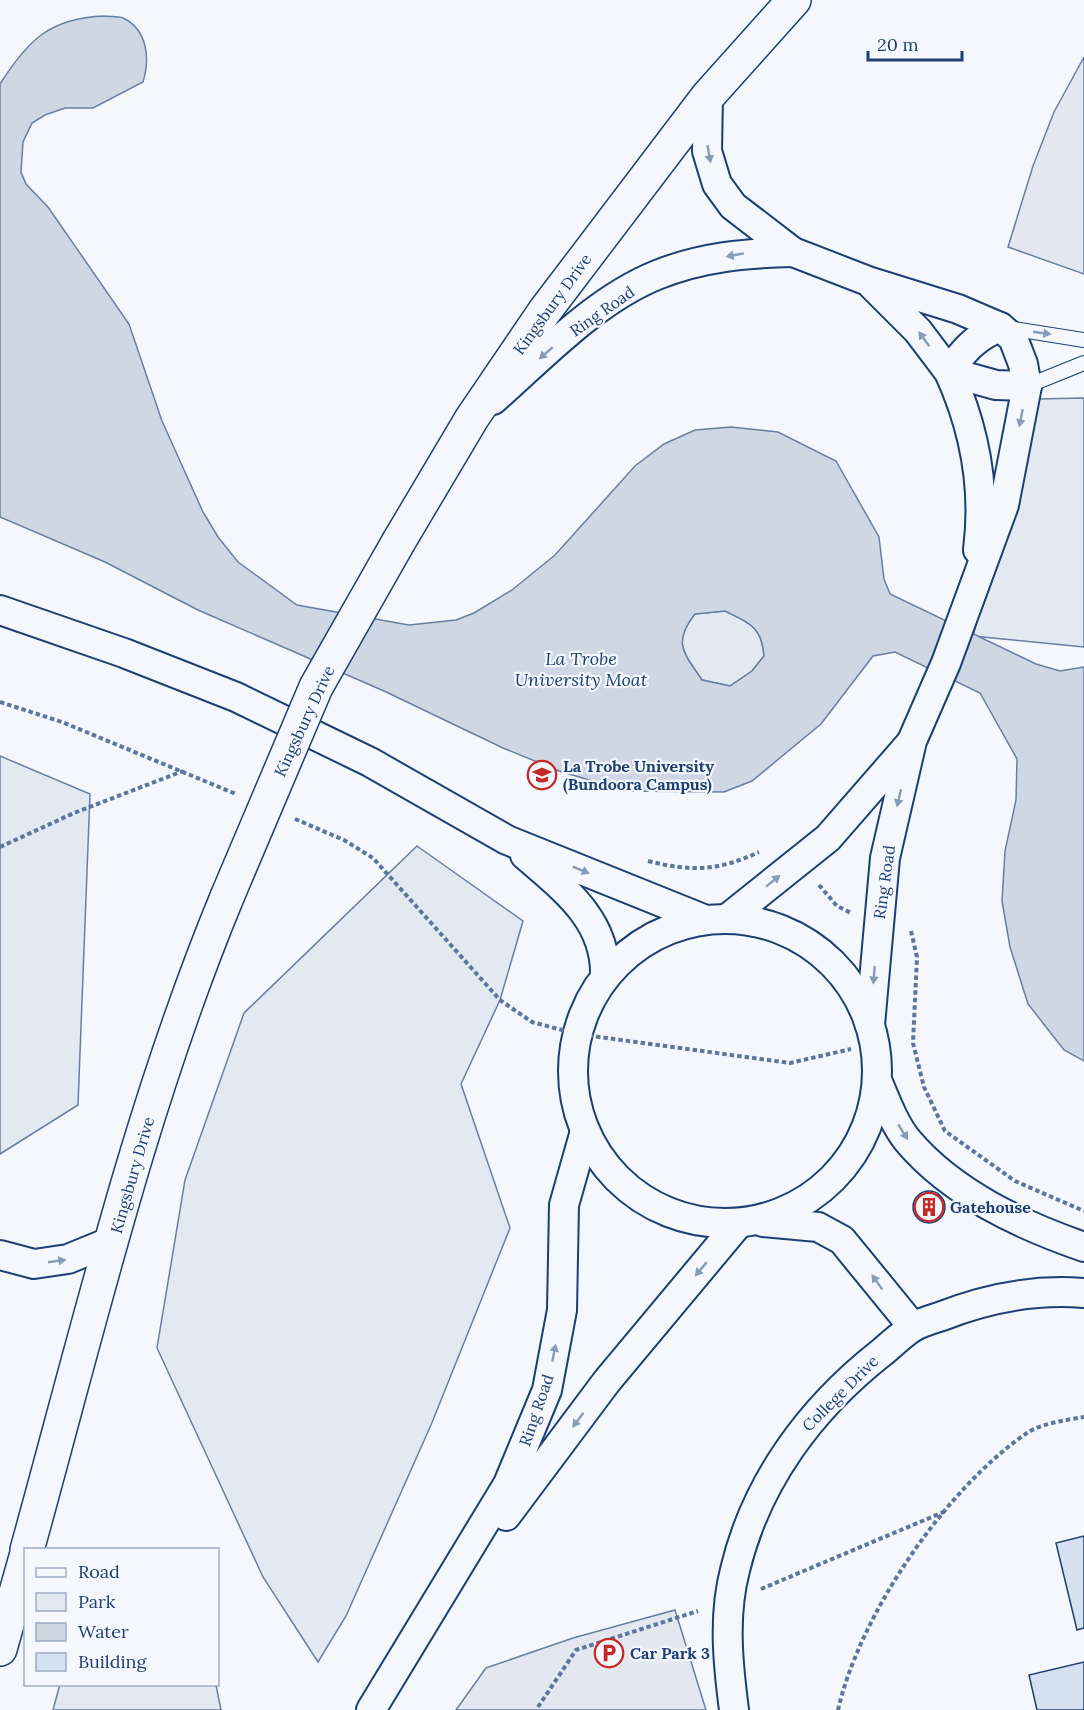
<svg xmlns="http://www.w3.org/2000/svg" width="1084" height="1710" font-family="Lora,serif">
	<rect width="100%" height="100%" fill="#f4f7fb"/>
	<g fill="#e3e9f0" stroke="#687fa3" stroke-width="1.5">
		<path d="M 1084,398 L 1084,647 L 973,636 L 1036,399 Z"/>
		<path d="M 725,611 C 749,623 762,626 764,656 L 752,671 L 730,686 L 702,680 C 684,653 672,643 694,614 Z"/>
		<path d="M 0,756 L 90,794 L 78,1105 L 0,1154 Z"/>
		<path d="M 417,846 L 523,921 L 500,1000 L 461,1084 L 510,1228 L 431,1425 L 346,1616 L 318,1662 L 263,1577 L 157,1348 L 185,1180 L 244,1013 Z"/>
		<path d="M 60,1684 L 216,1685 L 221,1710 L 53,1710 Z"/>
	</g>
	<g fill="#e3e8f0" stroke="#687fa3" stroke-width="1.5">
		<path d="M 1084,57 L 1084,274 L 1008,247 L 1033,166 L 1054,112 Z"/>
		<path d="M 675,1610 L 706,1710 L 456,1710 L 486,1668 L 573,1638 Z"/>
	</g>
	<path fill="#cfd7e4" stroke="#687fa3" stroke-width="1.5" fill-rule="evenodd" d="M 104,16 C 110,17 118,16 123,18 C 148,30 150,59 143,82 L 93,108 L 65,108 L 45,115 L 32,123 L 23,142 L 21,172 L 26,184 L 48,207 L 129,324 L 162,421 L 203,512 L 218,537 L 238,562 L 297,605 L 409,625 L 456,620 L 474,613 L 512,590 L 555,555 L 635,466 L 664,444 L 695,430 L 731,427 L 778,432 L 836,461 L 879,537 L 884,579 L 890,594 L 1036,664 L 1060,671 L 1084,667 L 1084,1061 L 1064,1050 L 1028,1004 L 1010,947 L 1002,901 L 1005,851 L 1016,800 L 1017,759 L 980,693 L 895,652 L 873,656 L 821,724 L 752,781 L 724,792 L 626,791 L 559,771 L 503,748 L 384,691 L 198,610 L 105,562 L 0,517 L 0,84 C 28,40 50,18 104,16 ZM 725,611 C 749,623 762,626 764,656 L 752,671 L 730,686 L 702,680 C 684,653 672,643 695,614 Z"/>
	<g fill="#d5e0f0" stroke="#1d3f73" stroke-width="1.5">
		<circle cx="929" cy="1207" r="16"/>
		<path d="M 1084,1536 L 1084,1628 L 1077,1630 L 1056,1543 Z"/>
		<path d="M 1084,1662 L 1084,1710 L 1037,1710 L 1029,1675 Z"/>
	</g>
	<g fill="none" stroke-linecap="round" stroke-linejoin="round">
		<g stroke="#1d3f73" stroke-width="16">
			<g id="service">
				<path d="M 1008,328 L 1084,340"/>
				<path d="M 1027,386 L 1084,363"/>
			</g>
		</g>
		<g stroke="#1d3f73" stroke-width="32">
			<g id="minor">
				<path d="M 708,96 L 707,151 L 717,184 L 733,206 L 793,252 L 868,281 L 958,309 L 1000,327 L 1013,338 L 1023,364 L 1027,386 L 1004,505 L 946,663 L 912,741 L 885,858 L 870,1025"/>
				<path d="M 872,285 L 918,331 L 949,372 L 996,385 L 1027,386"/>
				<path d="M 493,400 C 543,356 595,300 657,275 C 701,257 747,253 793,252"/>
				<path d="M 978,550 C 986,487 975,429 949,372 C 963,351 975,337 1000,327"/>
				<path d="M 0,610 L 124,653 L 236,697 L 370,762 L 507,840 L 706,920"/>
				<path d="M 525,855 C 564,889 607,920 605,977"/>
				<path d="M 728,918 L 828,838 L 909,745"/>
				<circle cx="725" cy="1071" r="152"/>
				<path d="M 877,1080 C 886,1101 894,1124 908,1141 C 953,1194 1021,1225 1084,1247"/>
				<path d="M 763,1222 L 818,1227 L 842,1240 L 913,1327"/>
				<path d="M 0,1255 L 34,1264 L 68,1259 L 112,1241"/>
				<path d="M 506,1516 L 607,1381 L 738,1224"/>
				<path d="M 371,1710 L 508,1484 L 547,1390 L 562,1310 L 564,1205 L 585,1131"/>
				<path d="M 734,1710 C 728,1664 723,1616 735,1570 C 756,1482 810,1409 881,1353 C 891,1345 902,1334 913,1327 C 922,1322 933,1319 942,1316 C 988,1298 1035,1289 1084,1293"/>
			</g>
		</g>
		<g stroke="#1d3f73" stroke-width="36">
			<g id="primary">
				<path d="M 399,541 L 472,418 L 544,312 L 708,96 L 794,0"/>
				<path d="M 27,1550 C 88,1330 140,1107 227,897"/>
				<path d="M 0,1649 L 26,1557"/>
			</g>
		</g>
		<g stroke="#5e769c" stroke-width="4" stroke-dasharray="4.5 3" stroke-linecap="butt">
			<path d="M 0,702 L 62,722 L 236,794"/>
			<path d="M 295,819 L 344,840 L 373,858 L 500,1000 L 532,1022 L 577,1034 L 790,1063 L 851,1049"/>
			<path d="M 0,847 L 74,813 L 183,771"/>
			<path d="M 648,861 C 692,872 718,871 759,852"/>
			<path d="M 819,885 L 837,906 L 851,913"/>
			<path d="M 911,931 L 917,957 L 913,1043 L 924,1087 L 945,1131 L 1015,1181 L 1084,1211"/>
			<path d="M 761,1589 L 946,1511"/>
			<path d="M 612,1639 L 617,1663"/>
			<path d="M 538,1707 L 576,1650 L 698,1611"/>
			<path d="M 838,1710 C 860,1614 946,1488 1027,1433 C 1042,1423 1067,1420 1084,1417"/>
		</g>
		<use href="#service" stroke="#f4f7fb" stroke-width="14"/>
		<use href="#minor" stroke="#f4f7fb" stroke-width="28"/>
		<use href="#primary" stroke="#f4f7fb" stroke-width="33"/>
		<g stroke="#1d3f73" stroke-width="36" stroke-linecap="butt">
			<path id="primary-bridge" d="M 227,897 L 316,687 L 399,541"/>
		</g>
		<use href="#primary-bridge" stroke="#f4f7fb" stroke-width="33"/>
	</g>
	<defs><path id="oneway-solid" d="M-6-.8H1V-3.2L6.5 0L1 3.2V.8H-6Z" transform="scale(1.5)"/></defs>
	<g fill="#889bb7">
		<use href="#oneway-solid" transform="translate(709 154) rotate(80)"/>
		<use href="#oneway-solid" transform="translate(735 255) rotate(170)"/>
		<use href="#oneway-solid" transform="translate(1042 333) rotate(8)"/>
		<use href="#oneway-solid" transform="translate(924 339) rotate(-126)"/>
		<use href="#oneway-solid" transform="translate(546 353) rotate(139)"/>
		<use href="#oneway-solid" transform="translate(1021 418) rotate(101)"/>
		<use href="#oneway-solid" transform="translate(899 798) rotate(103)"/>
		<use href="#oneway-solid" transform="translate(581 870) rotate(22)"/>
		<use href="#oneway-solid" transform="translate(773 881) rotate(-39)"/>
		<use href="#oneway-solid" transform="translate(874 975) rotate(95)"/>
		<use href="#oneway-solid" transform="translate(903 1132) rotate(58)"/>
		<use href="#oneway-solid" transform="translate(57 1261) rotate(-8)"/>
		<use href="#oneway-solid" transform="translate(701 1269) rotate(130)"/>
		<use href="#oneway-solid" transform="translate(877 1282) rotate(-125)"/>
		<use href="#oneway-solid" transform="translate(554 1353) rotate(-79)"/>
		<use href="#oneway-solid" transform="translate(578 1420) rotate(127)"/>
	</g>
	<defs>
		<g id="university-ring" transform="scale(1.5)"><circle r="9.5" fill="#f4f7fb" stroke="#c62828" stroke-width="1.5"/><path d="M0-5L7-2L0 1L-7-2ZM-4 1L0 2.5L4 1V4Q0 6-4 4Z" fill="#c62828"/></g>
		<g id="building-ring" transform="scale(1.5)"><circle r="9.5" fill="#f4f7fb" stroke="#c62828" stroke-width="1.5"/><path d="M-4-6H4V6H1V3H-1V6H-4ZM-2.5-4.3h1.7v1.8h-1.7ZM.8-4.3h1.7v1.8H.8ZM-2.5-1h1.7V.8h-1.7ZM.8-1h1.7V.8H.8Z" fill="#c62828"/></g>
		<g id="parking-ring" transform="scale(1.5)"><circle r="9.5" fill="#f4f7fb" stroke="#c62828" stroke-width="1.5"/><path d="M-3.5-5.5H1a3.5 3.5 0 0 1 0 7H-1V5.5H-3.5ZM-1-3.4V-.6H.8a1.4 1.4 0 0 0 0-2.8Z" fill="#c62828"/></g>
	</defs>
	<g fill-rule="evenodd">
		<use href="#university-ring" x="542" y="775"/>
		<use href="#building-ring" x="929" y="1207"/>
		<use href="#parking-ring" x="609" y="1653"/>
	</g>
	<g text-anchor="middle" stroke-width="4.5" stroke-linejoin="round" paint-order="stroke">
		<g font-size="16" fill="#1d3f73" stroke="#f4f7fb">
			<text transform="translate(552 304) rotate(-54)" y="6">Kingsbury Drive</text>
			<text transform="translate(602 311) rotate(-35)" y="6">Ring Road</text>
			<text transform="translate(304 721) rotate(-65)" y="6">Kingsbury Drive</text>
			<text transform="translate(884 882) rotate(-82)" y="6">Ring Road</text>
			<text transform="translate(132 1175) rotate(-74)" y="6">Kingsbury Drive</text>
			<text transform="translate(840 1393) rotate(-45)" y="6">College Drive</text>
			<text transform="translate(536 1410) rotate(-71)" y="6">Ring Road</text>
		</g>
		<g font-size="16" font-weight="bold" fill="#1d3f73" stroke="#f4f7fb" text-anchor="start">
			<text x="563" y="772">La Trobe University<tspan x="563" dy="18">(Bundoora Campus)</tspan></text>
			<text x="950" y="1213">Gatehouse</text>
			<text x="630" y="1659">Car Park 3</text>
		</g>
		<g font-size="18" font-style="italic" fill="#1d3f73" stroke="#f4f7fb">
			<text x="581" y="665">La Trobe<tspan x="581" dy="21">University Moat</tspan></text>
		</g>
	</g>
	<rect x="24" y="1548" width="195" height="138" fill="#f4f7fb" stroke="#9eadc5" stroke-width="1.5"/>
	<rect x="36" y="1568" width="30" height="9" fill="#f4f7fb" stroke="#9eadc5" stroke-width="1.5"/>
	<text x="78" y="1578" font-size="18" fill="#1d3f73">Road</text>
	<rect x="36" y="1593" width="30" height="18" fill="#e3e9f0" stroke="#9eadc5" stroke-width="1.5"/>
	<text x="78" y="1608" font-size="18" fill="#1d3f73">Park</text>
	<rect x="36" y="1623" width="30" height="18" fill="#cfd7e4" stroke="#9eadc5" stroke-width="1.5"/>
	<text x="78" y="1638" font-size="18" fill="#1d3f73">Water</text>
	<rect x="36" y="1653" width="30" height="18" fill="#d5e0f0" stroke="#9eadc5" stroke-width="1.5"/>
	<text x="78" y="1668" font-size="18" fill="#1d3f73">Building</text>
	<path d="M868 51v9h94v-9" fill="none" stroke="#1d3f73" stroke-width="3"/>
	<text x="877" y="51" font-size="18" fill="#1d3f73" stroke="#f4f7fb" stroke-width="4.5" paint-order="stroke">20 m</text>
</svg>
